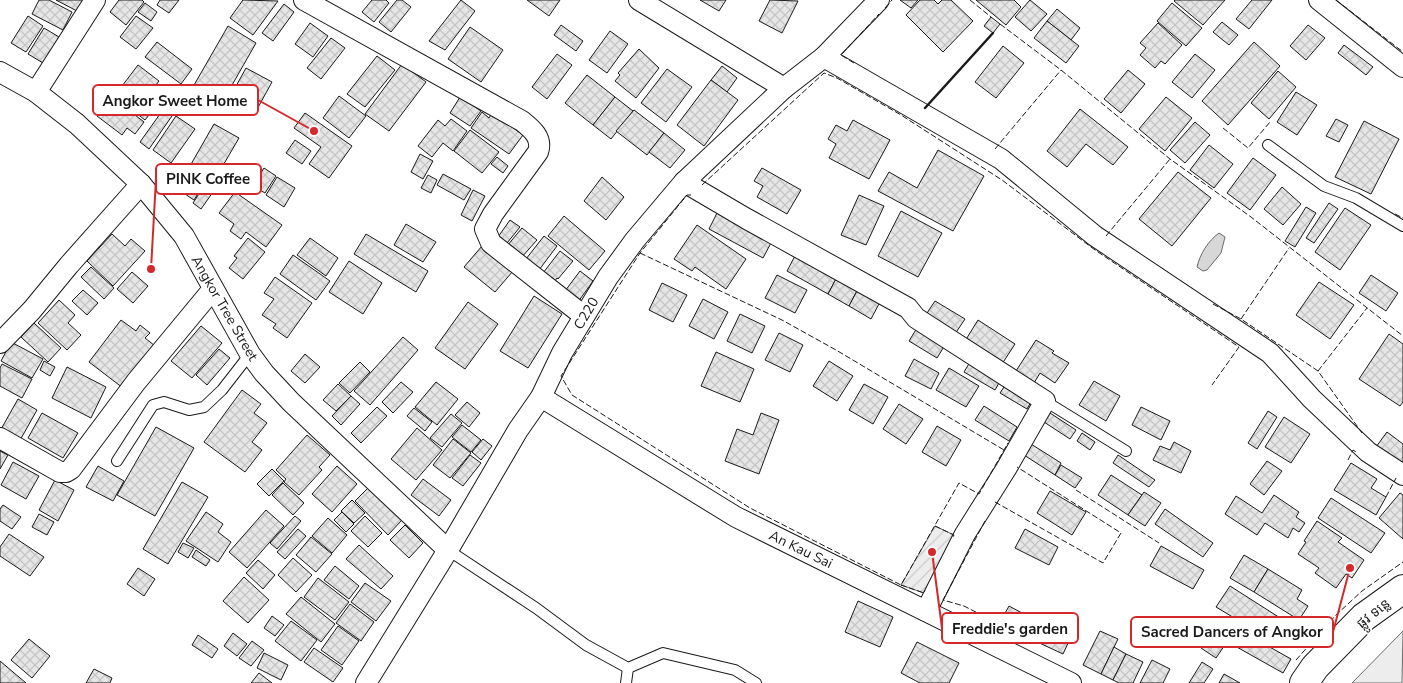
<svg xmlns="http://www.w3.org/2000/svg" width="1403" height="683" font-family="'Nunito Sans','Noto Sans Khmer',sans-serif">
	<defs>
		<pattern id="garden-furrows" width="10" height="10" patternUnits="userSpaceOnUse" patternTransform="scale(1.25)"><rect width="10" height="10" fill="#ededed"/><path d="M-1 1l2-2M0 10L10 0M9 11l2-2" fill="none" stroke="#cbcbcb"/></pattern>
		<pattern id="building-cross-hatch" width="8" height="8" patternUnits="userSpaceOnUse" patternTransform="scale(1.25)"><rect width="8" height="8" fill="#e6e6e6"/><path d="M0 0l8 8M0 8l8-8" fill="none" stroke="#c5c5c5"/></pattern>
	</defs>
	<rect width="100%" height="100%" fill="#fff"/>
	<path fill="#ededed" stroke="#6a6a6a" d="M 1403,631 L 1402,683 L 1352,683 Z"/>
	<path fill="url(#garden-furrows)" stroke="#6a6a6a" d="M 935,526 L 954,535 L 924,593 L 901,585 Z"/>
	<path fill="#d7d7d7" stroke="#6a6a6a" d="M 1219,233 L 1225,237 L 1221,253 L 1207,270 L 1203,271 L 1197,267 C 1200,254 1208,241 1219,233 Z"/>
	<g fill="url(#building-cross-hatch)" stroke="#1a1a1a">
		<path d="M 39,0 L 49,0 L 72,12 L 63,30 L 32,14 Z"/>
		<path d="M 56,0 L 83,0 L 77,11 Z"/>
		<path d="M 119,0 L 142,0 L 144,2 L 126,25 L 110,12 Z"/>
		<path d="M 160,0 L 179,0 L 169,13 L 157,5 Z"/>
		<path d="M 243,0 L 278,1 L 253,35 L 230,18 Z"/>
		<path d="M 372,0 L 386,0 L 389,3 L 374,22 L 362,12 Z"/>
		<path d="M 397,0 L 402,0 L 411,7 L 391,32 L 379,22 Z"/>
		<path d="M 461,0 L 475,11 L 445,50 L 429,41 Z"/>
		<path d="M 527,0 L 560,0 L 549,16 Z"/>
		<path d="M 700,0 L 726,0 L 719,11 Z"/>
		<path d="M 770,0 L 798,1 L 782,33 L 759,21 Z"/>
		<path d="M 900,0 L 918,0 L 911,8 Z"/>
		<path d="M 920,0 L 934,0 L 938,4 L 942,0 L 951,0 L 973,21 L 943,52 L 906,15 Z"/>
		<path d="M 976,0 L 1014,0 L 1021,7 L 1006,25 Z"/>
		<path d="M 1030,0 L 1047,14 L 1031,31 L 1015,17 Z"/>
		<path d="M 1175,0 L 1225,0 L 1203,25 L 1174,1 Z"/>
		<path d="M 1252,0 L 1272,0 L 1249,29 L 1236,19 Z"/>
		<path d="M 145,3 L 157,12 L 151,21 L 138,12 Z"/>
		<path d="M 1172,3 L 1202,28 L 1186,46 L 1157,21 Z"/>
		<path d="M 284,4 L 294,12 L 273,41 L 262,33 Z"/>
		<path d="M 1057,9 L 1080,28 L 1071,40 L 1047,21 Z"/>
		<path d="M 28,16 L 43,26 L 26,52 L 11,43 Z"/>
		<path d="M 136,16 L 153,28 L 136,49 L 120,37 Z"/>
		<path d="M 991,17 L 1000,24 L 993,33 L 984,26 Z"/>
		<path d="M 1047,21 L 1079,46 L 1066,63 L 1034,38 Z"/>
		<path d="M 1222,22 L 1238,35 L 1229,45 L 1213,32 Z"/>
		<path d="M 310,23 L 328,36 L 313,57 L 295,44 Z"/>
		<path d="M 1158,23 L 1182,45 L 1165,64 L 1161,61 L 1155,68 L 1140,55 L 1146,48 L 1140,43 Z"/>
		<path d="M 561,25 L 583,41 L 576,51 L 554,35 Z"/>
		<path d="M 1308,25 L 1325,38 L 1306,60 L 1290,46 Z"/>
		<path d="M 228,26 L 256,43 L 215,115 L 186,99 Z"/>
		<path d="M 470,27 L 503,50 L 481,82 L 448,59 Z"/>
		<path d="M 44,28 L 59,37 L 43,63 L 28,54 Z"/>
		<path d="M 610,31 L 628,44 L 607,73 L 589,60 Z"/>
		<path d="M 331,38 L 345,48 L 321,79 L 307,68 Z"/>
		<path d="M 157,42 L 192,69 L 181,84 L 145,57 Z"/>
		<path d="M 1254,42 L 1280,66 L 1228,125 L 1202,101 Z"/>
		<path d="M 1344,45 L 1373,67 L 1366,75 L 1338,53 Z"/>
		<path d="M 1003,46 L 1024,63 L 996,98 L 975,82 Z"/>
		<path d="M 639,49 L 659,68 L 636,98 L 615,81 L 620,75 L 618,73 Z"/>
		<path d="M 557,54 L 572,65 L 547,99 L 532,87 Z"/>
		<path d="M 1195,54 L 1215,70 L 1192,98 L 1172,82 Z"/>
		<path d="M 377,56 L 395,70 L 365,107 L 347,94 Z"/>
		<path d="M 402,64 L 426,82 L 389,131 L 365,114 Z"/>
		<path d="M 138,65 L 159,81 L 137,110 L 116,94 Z"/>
		<path d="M 722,66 L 737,78 L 727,92 L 711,80 Z"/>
		<path d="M 246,68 L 272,82 L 255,113 L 229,99 Z"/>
		<path d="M 667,69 L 692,87 L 666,122 L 641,103 Z"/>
		<path d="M 1128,70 L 1145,84 L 1121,113 L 1104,99 Z"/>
		<path d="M 1278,71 L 1296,87 L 1269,119 L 1251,103 Z"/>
		<path d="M 587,75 L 615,97 L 593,125 L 565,103 Z"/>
		<path d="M 711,80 L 738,100 L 704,146 L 677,125 Z"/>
		<path d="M 159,84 L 168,91 L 145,120 L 136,113 Z"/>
		<path d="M 1296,92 L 1317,105 L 1297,135 L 1277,122 Z"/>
		<path d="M 339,96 L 366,116 L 349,138 L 323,118 Z"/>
		<path d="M 112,97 L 144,122 L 135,134 L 127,128 L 122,135 L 97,116 Z"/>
		<path d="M 460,97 L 481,111 L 470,126 L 450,113 Z"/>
		<path d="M 615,97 L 633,111 L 611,139 L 593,125 Z"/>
		<path d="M 1166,97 L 1192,118 L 1165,151 L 1139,129 Z"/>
		<path d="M 165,107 L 174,113 L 149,149 L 140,142 Z"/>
		<path d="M 1080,109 L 1128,147 L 1113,165 L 1086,144 L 1067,167 L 1047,151 Z"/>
		<path d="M 634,110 L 664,133 L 647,155 L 616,131 Z"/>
		<path d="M 482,112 L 489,118 L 492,113 L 523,135 L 509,154 L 471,128 Z"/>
		<path d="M 305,113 L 352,146 L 329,178 L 309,164 L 321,147 L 294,128 Z"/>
		<path d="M 176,116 L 195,129 L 171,163 L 153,150 Z"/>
		<path d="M 451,119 L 467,131 L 453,151 L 443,143 L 432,157 L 418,146 L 438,120 L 445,126 Z"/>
		<path d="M 1336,119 L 1348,125 L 1339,142 L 1326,136 Z"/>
		<path d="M 853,120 L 890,140 L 869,179 L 829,158 L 836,144 L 828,139 L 836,125 L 847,131 Z"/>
		<path d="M 1364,121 L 1399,139 L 1371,194 L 1335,177 Z"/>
		<path d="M 1195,122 L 1210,135 L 1185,163 L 1170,150 Z"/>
		<path d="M 214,124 L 239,138 L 218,174 L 209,168 L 201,181 L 186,173 Z"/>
		<path d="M 470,130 L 499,152 L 482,173 L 454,151 Z"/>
		<path d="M 664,133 L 685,150 L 670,168 L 649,152 Z"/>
		<path d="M 295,140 L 311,151 L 302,164 L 286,153 Z"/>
		<path d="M 1209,145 L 1233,164 L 1214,188 L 1190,170 Z"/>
		<path d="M 938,150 L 984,176 L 953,231 L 878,191 L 889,172 L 917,188 Z"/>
		<path d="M 420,154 L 433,161 L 423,179 L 411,172 Z"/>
		<path d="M 497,157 L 508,166 L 503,173 L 491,164 Z"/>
		<path d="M 1253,158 L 1276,175 L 1250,210 L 1227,193 Z"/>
		<path d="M 264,168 L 276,176 L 265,193 L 253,186 Z"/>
		<path d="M 762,168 L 801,190 L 787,214 L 757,197 L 763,186 L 754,181 Z"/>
		<path d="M 1178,172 L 1211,198 L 1172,246 L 1139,219 Z"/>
		<path d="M 443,174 L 471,189 L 464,200 L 437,185 Z"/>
		<path d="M 428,175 L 437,180 L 431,193 L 421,188 Z"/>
		<path d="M 277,177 L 295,188 L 284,207 L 266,195 Z"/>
		<path d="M 602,177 L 624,197 L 606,220 L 584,201 Z"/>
		<path d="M 189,181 L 201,189 L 194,200 L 182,192 Z"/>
		<path d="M 204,186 L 213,192 L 201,209 L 193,203 Z"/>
		<path d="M 1282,187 L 1301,204 L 1283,225 L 1264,209 Z"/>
		<path d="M 473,190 L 485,196 L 472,221 L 461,215 Z"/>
		<path d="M 235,192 L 282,225 L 266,247 L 246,232 L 241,239 L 230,231 L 234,224 L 219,213 Z"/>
		<path d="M 859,195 L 884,206 L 866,245 L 841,235 Z"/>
		<path d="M 1329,203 L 1338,209 L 1314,243 L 1306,238 Z"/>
		<path d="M 1306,207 L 1316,213 L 1295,247 L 1285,241 Z"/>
		<path d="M 1345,208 L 1371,225 L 1340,270 L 1315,252 Z"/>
		<path d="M 718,211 L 772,241 L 763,258 L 709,229 Z"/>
		<path d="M 901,211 L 942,233 L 918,277 L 878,256 Z"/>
		<path d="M 564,216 L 605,251 L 589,270 L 548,236 Z"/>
		<path d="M 510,220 L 520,227 L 507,243 L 498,237 Z"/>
		<path d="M 406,224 L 436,242 L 423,262 L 394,245 Z"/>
		<path d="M 697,225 L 746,259 L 726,289 L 695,267 L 692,271 L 674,259 Z"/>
		<path d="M 522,228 L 537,240 L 521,258 L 507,246 Z"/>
		<path d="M 112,234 L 125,246 L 131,239 L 145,251 L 113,286 L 87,261 Z"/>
		<path d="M 366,234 L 428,271 L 416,292 L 354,254 Z"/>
		<path d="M 544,236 L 557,246 L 539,270 L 526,259 Z"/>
		<path d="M 248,238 L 265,252 L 243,279 L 229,268 L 237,258 L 234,256 Z"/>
		<path d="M 310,238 L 338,258 L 326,276 L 297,255 Z"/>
		<path d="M 482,246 L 513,271 L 495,292 L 464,267 Z"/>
		<path d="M 560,251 L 573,261 L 558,279 L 557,278 L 554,282 L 543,273 Z"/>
		<path d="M 796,254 L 837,277 L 828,294 L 787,271 Z"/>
		<path d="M 293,255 L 330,281 L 316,300 L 280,274 Z"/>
		<path d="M 349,261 L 382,283 L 363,314 L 329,292 Z"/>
		<path d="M 91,267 L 114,288 L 104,299 L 81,277 Z"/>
		<path d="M 580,271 L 593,281 L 578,302 L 565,291 Z"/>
		<path d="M 132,272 L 148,286 L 133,303 L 117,289 Z"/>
		<path d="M 777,275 L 807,290 L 795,313 L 765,298 Z"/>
		<path d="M 1371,275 L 1398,293 L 1386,311 L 1359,293 Z"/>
		<path d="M 275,277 L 312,303 L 287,338 L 273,328 L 276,324 L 262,315 L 274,299 L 264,293 Z"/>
		<path d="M 837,277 L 858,289 L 849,306 L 828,294 Z"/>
		<path d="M 1319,282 L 1354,305 L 1330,339 L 1296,315 Z"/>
		<path d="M 662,283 L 687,295 L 673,322 L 649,310 Z"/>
		<path d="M 858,289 L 880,302 L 871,319 L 849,306 Z"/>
		<path d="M 83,290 L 98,303 L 87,315 L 72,301 Z"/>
		<path d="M 534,296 L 562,314 L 528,368 L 500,351 Z"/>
		<path d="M 703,299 L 728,312 L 714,339 L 689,326 Z"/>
		<path d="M 59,300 L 75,315 L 68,323 L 81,335 L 67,350 L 38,323 Z"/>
		<path d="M 935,301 L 965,319 L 955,334 L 925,316 Z"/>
		<path d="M 468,302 L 498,324 L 465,369 L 435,348 Z"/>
		<path d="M 740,314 L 765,326 L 752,353 L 727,341 Z"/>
		<path d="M 121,320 L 136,331 L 140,325 L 150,333 L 145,338 L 155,346 L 123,388 L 89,362 Z"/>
		<path d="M 978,320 L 1015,344 L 1002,364 L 965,341 Z"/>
		<path d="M 34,323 L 61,348 L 48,362 L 21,337 Z"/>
		<path d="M 201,326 L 222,343 L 192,378 L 171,361 Z"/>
		<path d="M 917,328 L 945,345 L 937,358 L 909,341 Z"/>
		<path d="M 779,333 L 803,345 L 790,372 L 765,360 Z"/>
		<path d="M 1389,334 L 1403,344 L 1403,402 L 1400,406 L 1359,379 Z"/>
		<path d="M 403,337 L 418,350 L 370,405 L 354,391 Z"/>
		<path d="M 1036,340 L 1054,351 L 1052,353 L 1069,363 L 1055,383 L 1040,373 L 1034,383 L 1016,371 Z"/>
		<path d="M 11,342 L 43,359 L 32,378 L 1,361 Z"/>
		<path d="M 219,349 L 230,358 L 207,385 L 196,375 Z"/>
		<path d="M 716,352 L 754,369 L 740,402 L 701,386 Z"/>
		<path d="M 305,354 L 320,367 L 305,383 L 291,371 Z"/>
		<path d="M 914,359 L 939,373 L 931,389 L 905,376 Z"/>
		<path d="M 44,361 L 55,367 L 50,376 L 40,370 Z"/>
		<path d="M 829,361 L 853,376 L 837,401 L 813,386 Z"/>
		<path d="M 360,362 L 370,372 L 350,393 L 339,383 Z"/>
		<path d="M 970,362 L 1000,381 L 995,390 L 964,372 Z"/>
		<path d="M 2,364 L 32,379 L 22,398 L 0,386 L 0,368 Z"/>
		<path d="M 67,367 L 106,387 L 91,418 L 52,398 Z"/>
		<path d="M 949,368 L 979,386 L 966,407 L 936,390 Z"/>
		<path d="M 1094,381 L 1120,396 L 1106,421 L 1079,405 Z"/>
		<path d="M 401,382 L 413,392 L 393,413 L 382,402 Z"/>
		<path d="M 436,382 L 458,399 L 437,425 L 415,407 Z"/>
		<path d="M 338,384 L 351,396 L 336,411 L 323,400 Z"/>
		<path d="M 864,384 L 888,397 L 873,424 L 849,410 Z"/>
		<path d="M 1006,384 L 1032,400 L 1027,409 L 1000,393 Z"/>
		<path d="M 242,390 L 261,404 L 254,413 L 267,423 L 252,442 L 262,450 L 245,472 L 204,442 Z"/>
		<path d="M 351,396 L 360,404 L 341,425 L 332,416 Z"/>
		<path d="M 18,399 L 37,410 L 19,442 L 0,431 Z"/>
		<path d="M 467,402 L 480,413 L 469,427 L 455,415 Z"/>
		<path d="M 899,404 L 923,419 L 906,444 L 883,429 Z"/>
		<path d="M 984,406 L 1017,427 L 1009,441 L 975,420 Z"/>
		<path d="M 377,407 L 387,416 L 361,443 L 351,433 Z"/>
		<path d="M 1141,407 L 1170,421 L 1161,440 L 1132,425 Z"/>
		<path d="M 414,408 L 432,422 L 425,431 L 407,416 Z"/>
		<path d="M 1268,411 L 1277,417 L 1257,449 L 1248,443 Z"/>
		<path d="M 42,413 L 78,433 L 63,458 L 28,438 Z"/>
		<path d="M 761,413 L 779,420 L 759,474 L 725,461 L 737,429 L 753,435 Z"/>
		<path d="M 1050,413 L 1076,430 L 1070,439 L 1044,422 Z"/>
		<path d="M 451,414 L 462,423 L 442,447 L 430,438 Z"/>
		<path d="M 1284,417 L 1310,434 L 1291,463 L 1265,447 Z"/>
		<path d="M 462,425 L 481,440 L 471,452 L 452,437 Z"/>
		<path d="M 937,426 L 961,440 L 946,466 L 922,452 Z"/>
		<path d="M 156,427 L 194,448 L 155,516 L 117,495 Z"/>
		<path d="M 417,428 L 442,450 L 416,480 L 391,459 Z"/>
		<path d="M 1387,432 L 1403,444 L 1403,466 L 1376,447 Z"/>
		<path d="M 1082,433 L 1095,442 L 1090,450 L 1077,441 Z"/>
		<path d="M 307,435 L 330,455 L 319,467 L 322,470 L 299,495 L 284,482 L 286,479 L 276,470 Z"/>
		<path d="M 453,439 L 471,453 L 450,478 L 433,465 Z"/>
		<path d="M 483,439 L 492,446 L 481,460 L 472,452 Z"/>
		<path d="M 1174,442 L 1191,451 L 1181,473 L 1153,460 L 1160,446 L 1170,450 Z"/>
		<path d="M 1031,444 L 1061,463 L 1055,475 L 1024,455 Z"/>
		<path d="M 0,451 L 8,455 L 0,469 Z"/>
		<path d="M 470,455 L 481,463 L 463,486 L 452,478 Z"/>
		<path d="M 1118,455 L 1155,480 L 1149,487 L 1113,463 Z"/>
		<path d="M 1267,461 L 1282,471 L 1264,495 L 1250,484 Z"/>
		<path d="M 13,462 L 39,476 L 26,499 L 1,485 Z"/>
		<path d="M 1351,463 L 1377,479 L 1371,488 L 1386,497 L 1376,515 L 1334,490 Z"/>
		<path d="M 1061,465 L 1082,478 L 1075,488 L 1055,475 Z"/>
		<path d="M 98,466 L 124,481 L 113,501 L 86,487 Z"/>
		<path d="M 337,466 L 357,484 L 332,512 L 312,494 Z"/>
		<path d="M 272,469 L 284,481 L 269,496 L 257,484 Z"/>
		<path d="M 1111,475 L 1142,495 L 1128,515 L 1098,495 Z"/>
		<path d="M 423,479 L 451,500 L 439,516 L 411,495 Z"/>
		<path d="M 55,480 L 74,490 L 58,521 L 39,510 Z"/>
		<path d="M 182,482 L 208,497 L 168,564 L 143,549 Z"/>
		<path d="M 283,483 L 304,503 L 293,515 L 272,495 Z"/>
		<path d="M 369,487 L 402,520 L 388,535 L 355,501 Z"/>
		<path d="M 1050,491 L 1086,512 L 1072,535 L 1037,513 Z"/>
		<path d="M 1144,492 L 1161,503 L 1145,526 L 1128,515 Z"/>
		<path d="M 1400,493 L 1403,495 L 1403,539 L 1379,518 Z"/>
		<path d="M 1274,495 L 1299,512 L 1296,517 L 1305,523 L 1299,532 L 1293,528 L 1288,538 L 1265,523 L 1257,535 L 1225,514 L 1236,496 L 1262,513 Z"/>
		<path d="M 1331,498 L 1385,533 L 1371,553 L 1318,518 Z"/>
		<path d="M 352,500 L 365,513 L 354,523 L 341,511 Z"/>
		<path d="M 3,505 L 21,517 L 12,529 L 0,521 L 0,509 Z"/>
		<path d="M 1165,509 L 1213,543 L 1203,557 L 1155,524 Z"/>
		<path d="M 266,510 L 284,526 L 247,568 L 229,552 Z"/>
		<path d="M 206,512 L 223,524 L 218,532 L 231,542 L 218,562 L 186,541 Z"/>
		<path d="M 342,512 L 354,524 L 346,532 L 334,520 Z"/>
		<path d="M 39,514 L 54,522 L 47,535 L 32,527 Z"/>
		<path d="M 295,516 L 301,521 L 277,549 L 270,543 Z"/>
		<path d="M 365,516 L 382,533 L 368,547 L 351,531 Z"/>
		<path d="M 328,518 L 347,535 L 332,553 L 312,536 Z"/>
		<path d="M 1317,521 L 1342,538 L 1338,542 L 1364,560 L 1352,578 L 1346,574 L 1336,588 L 1315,573 L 1319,568 L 1298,554 L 1306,542 L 1304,541 Z"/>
		<path d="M 405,525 L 423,543 L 409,558 L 390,540 Z"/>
		<path d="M 298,529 L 306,536 L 285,559 L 277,552 Z"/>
		<path d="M 1025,529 L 1058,547 L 1049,565 L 1015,548 Z"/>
		<path d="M 9,534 L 44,557 L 30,576 L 0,556 L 0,547 Z"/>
		<path d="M 311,537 L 332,554 L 316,572 L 296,555 Z"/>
		<path d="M 183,543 L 194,548 L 188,558 L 178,552 Z"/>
		<path d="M 359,545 L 393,576 L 381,589 L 346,559 Z"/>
		<path d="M 1161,546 L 1204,570 L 1193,589 L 1150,566 Z"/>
		<path d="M 196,550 L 210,560 L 206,566 L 192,557 Z"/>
		<path d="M 1244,555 L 1268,569 L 1254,592 L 1230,578 Z"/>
		<path d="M 293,558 L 312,575 L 296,592 L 278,575 Z"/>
		<path d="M 258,560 L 275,575 L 263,589 L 246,573 Z"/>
		<path d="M 335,566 L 359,586 L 349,599 L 324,580 Z"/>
		<path d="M 138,568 L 155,579 L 144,596 L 127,584 Z"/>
		<path d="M 1268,569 L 1302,590 L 1297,599 L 1308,606 L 1299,620 L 1254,592 Z"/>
		<path d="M 244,577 L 269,600 L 248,623 L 223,601 Z"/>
		<path d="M 318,578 L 349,602 L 335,620 L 304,597 Z"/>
		<path d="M 365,583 L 391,601 L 376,621 L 351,602 Z"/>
		<path d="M 1230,586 L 1288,623 L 1276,643 L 1216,607 Z"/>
		<path d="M 301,597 L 335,624 L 321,642 L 286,614 Z"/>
		<path d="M 858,601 L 893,617 L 880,647 L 845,632 Z"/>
		<path d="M 350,604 L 374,622 L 361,641 L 336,623 Z"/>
		<path d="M 1009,606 L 1022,613 L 1013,631 L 999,624 Z"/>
		<path d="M 272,616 L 284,625 L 275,636 L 264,628 Z"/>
		<path d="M 1220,620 L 1235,630 L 1216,658 L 1201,648 Z"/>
		<path d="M 291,621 L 317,640 L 301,661 L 275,641 Z"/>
		<path d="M 338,626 L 359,641 L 342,665 L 321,650 Z"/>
		<path d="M 1040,627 L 1069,641 L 1063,654 L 1033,640 Z"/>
		<path d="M 1100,631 L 1118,639 L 1101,674 L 1083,665 Z"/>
		<path d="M 1243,632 L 1291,659 L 1283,673 L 1235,646 Z"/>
		<path d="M 233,633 L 247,644 L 237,656 L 224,646 Z"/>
		<path d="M 198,635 L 218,649 L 212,658 L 192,645 Z"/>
		<path d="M 29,639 L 50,656 L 32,678 L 11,660 Z"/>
		<path d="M 252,641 L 264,650 L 251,666 L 239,658 Z"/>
		<path d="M 917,642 L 959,663 L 949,683 L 920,683 L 901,673 Z"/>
		<path d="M 1114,647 L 1126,654 L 1113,680 L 1101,674 Z"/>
		<path d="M 314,648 L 343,668 L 333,682 L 304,662 Z"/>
		<path d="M 264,653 L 288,665 L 281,680 L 257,668 Z"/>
		<path d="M 1126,654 L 1143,662 L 1133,683 L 1119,683 L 1113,680 Z"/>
		<path d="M 1152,660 L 1170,669 L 1163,683 L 1140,683 Z"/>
		<path d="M 0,661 L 26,683 L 0,683 Z"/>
		<path d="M 1202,662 L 1213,669 L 1204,683 L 1189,683 Z"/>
		<path d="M 94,669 L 112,678 L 110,683 L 86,683 Z"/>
		<path d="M 259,673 L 272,683 L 251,683 Z"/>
		<path d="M 1224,674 L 1240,683 L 1219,683 Z"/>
	</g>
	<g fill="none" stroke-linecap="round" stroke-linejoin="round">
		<g stroke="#1a1a1a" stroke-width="12">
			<g id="lane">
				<path d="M 1268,145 L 1324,186 L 1356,198 L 1403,226"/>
				<path d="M 1045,401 L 1126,451"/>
				<path d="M 117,461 L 153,405 L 164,402 L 189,410 L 204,407 L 222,390 L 250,354"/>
				<path d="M 448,550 L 536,608 L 586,645 L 628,668 L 663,653 L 735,670 L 756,683"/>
				<path d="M 626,683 L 628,668"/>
			</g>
		</g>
		<g stroke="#1a1a1a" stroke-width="22">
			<g id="street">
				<path d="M 304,0 L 522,121 C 532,129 543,138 538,152 L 493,214 L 485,229 L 491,243 L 584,316"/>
				<path d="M 639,0 L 784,88"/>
				<path d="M 1319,0 L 1403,67"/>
				<path d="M 824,57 L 1001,159 L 1095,236 L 1270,353 L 1312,399 L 1368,452 L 1403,475"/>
				<path d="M 0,72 L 36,92 L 77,124 L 141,184 L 184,236 L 250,354 L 264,373 L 291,402 L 448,550"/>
				<path d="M 36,92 L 95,0"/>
				<path d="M 684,182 L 747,219 L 908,308 L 916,318 L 1045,401 L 1006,469 L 965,534 L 926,611"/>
				<path d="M 0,343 L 32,310 L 69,265 L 141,184"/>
				<path d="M 541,397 L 736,517 L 1071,683"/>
				<path d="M 0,438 L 60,472 L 66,472 L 71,469 L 136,382 L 213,289"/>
				<path d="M 366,683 L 448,550 L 518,430 L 541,397 L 562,353 L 608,277 L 635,240 L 684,182 L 784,88 L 824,57 L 879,0"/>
			</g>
		</g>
		<g stroke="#1a1a1a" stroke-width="30">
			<path id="secondary" d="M 1304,683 L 1315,667 L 1364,617 L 1403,589"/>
		</g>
		<use href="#lane" stroke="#fff" stroke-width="10"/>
		<use href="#street" stroke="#fff" stroke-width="20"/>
		<use href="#secondary" stroke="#fff" stroke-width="28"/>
		<g stroke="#1a1a1a" stroke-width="1" stroke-dasharray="6 2.5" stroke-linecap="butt">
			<path d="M 970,0 L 991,17"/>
			<path d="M 1336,0 L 1403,52"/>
			<path d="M 885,8 L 892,0"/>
			<path d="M 1000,24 L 1061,70 L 1170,159 L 1251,217 L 1403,336"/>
			<path d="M 854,63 L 841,55 L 879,14"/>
			<path d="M 1223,128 L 1248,148 L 1270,122"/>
			<path d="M 995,149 L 1061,70"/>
			<path d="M 702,185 L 824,73 L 837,78 L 901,115 L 1002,180 L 1095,250 L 1239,347 L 1212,385"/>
			<path d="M 691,195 L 687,195 L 640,253 L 561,376 L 572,395 L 750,508 L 901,585 L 959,483 L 979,494 L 1008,443"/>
			<path d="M 1395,214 L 1403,218"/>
			<path d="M 1106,236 L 1170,159"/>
			<path d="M 640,253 L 782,320 L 836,350 L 1004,450"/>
			<path d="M 1213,304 L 1241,319 L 1318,371 L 1362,433"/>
			<path d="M 1241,319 L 1289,248"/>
			<path d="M 1318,371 L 1367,308"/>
			<path d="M 1348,460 L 1353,450 L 1356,452"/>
			<path d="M 1076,490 L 1159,543"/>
			<path d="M 1386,497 L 1396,478"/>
			<path d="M 995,502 L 1103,563 L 1121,533 L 1017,467"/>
			<path d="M 985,521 L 943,600 L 964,606 L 999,624"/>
			<path d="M 935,526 L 954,535 L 952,539"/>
			<path d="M 901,585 L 924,593 L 925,590"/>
			<path d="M 1013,631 L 1033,642"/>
			<path d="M 1296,660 L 1336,615 L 1362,591 L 1403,562"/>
		</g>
		<path stroke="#1a1a1a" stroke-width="2.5" d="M 925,108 L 993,33"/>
	</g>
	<g text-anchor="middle" stroke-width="4" stroke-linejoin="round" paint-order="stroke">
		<g font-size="14" fill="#1a1a1a" stroke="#fff">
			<text transform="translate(225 308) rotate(60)" y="5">Angkor Tree Street</text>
			<text transform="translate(586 313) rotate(-59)" y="5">C220</text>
			<text transform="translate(801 549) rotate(26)" y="5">An Kau Sai</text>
			<text transform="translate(1373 613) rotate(-39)" y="5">ផ្លូវ ទន្លេ</text>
		</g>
	</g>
	<path fill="none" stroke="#d62828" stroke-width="2" d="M314 131L258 100M151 269L156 179M932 552L942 628M1350 568L1333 632"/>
	<g fill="#d62828" stroke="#fff" stroke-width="2">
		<circle cx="314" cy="131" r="5"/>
		<circle cx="151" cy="269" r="5"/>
		<circle cx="932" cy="552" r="5"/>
		<circle cx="1350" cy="568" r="5"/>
	</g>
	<g fill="#fff" stroke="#d62828" stroke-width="2">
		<rect x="93" y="85" width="165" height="30" rx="5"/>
		<rect x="156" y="164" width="105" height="30" rx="5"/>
		<rect x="942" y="613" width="136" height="30" rx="5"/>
		<rect x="1131" y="617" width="202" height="30" rx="5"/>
	</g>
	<g font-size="15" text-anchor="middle" font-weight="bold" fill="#1a1a1a">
		<text x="175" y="106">Angkor Sweet Home</text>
		<text x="208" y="184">PINK Coffee</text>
		<text x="1010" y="634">Freddie's garden</text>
		<text x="1232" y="637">Sacred Dancers of Angkor</text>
	</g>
</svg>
